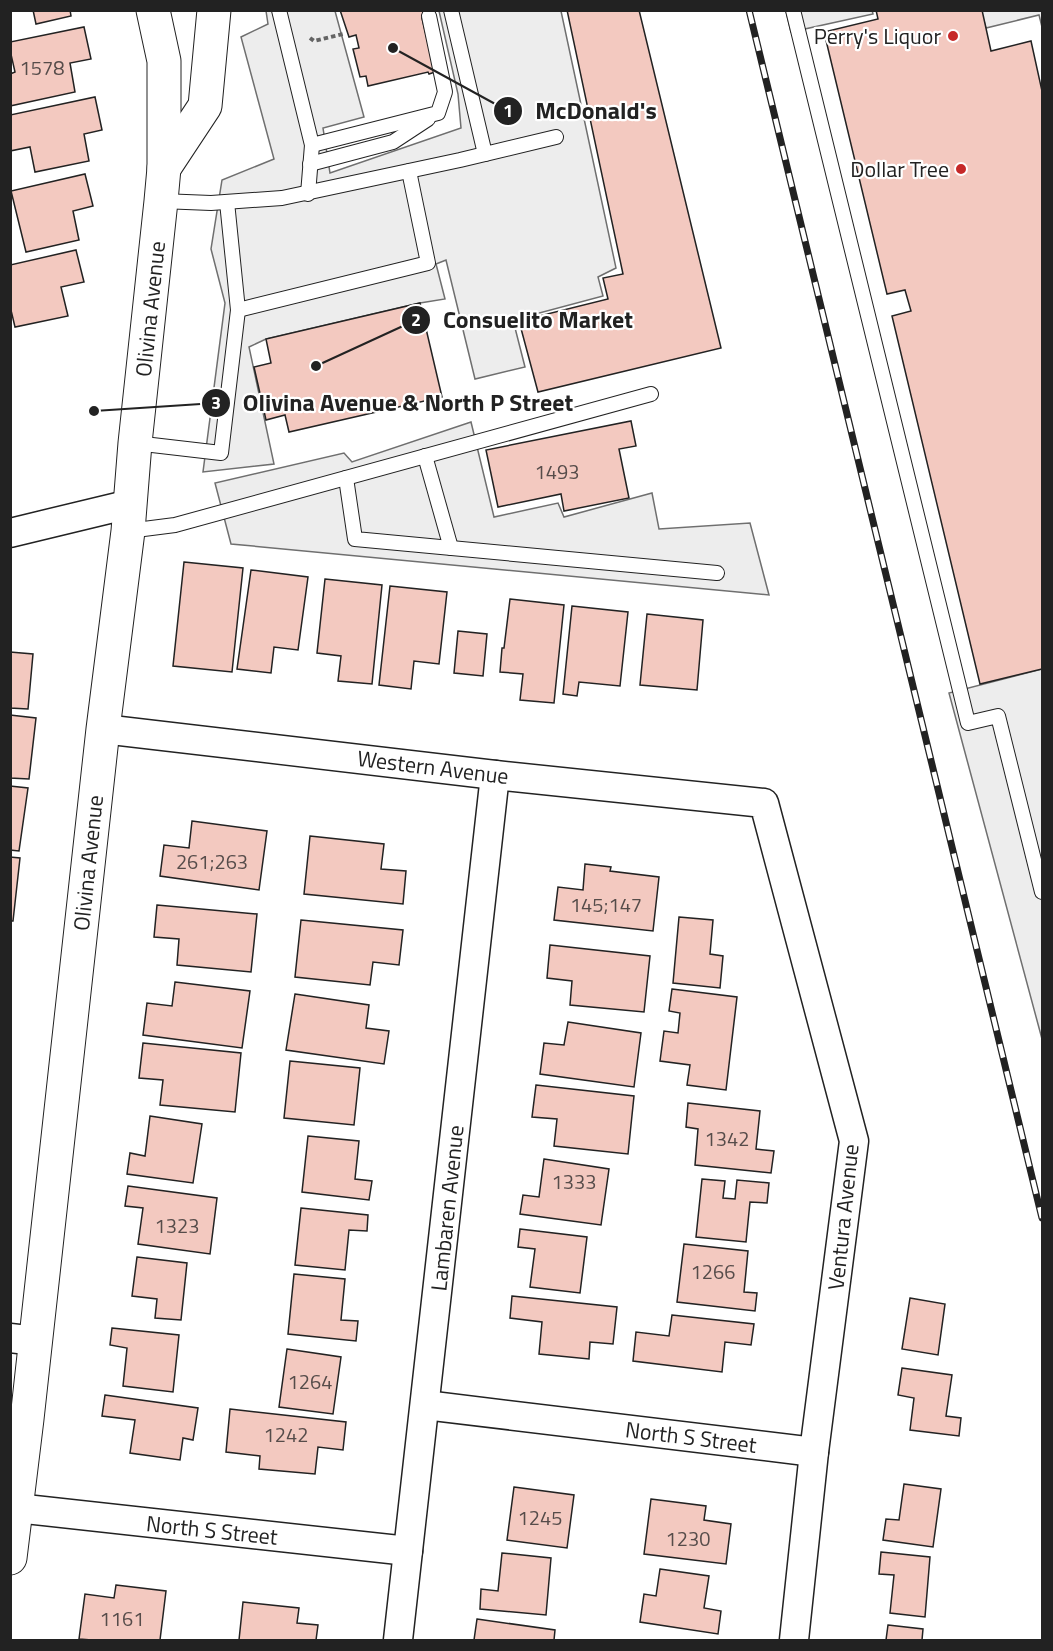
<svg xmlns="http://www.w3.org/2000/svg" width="1053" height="1651" font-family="'Titillium Web',sans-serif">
	<rect width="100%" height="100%" fill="#fff"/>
	<g fill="#ededed" stroke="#6f6f6f" stroke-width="1.5">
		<path d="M 872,10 L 873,14 L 791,32 L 786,11 Z"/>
		<path d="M 262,11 L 335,11 L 364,117 L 323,128 L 330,173 L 461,128 L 458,94 L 439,11 L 561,11 L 616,268 L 598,277 L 603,296 L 513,320 L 525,367 L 475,379 L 446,260 L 436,264 L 445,299 L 420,303 L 266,339 L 249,347 L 274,464 L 203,472 L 225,303 L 211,249 L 222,180 L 274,159 L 241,37 L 268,24 L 266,11 Z"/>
		<path d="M 981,11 L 1042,11 L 1042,27 L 1039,15 L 986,28 Z"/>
		<path d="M 471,422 L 494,517 L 558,503 L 564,517 L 652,493 L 659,529 L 750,523 L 769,595 L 231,544 L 215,483 L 344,453 L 352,462 Z"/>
		<path d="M 1042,669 L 1042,1039 L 949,693 Z"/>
	</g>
	<g fill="#f3c9c0" stroke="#222" stroke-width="1.5">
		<path d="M 33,10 L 70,10 L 71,16 L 36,24 Z"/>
		<path d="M 340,10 L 434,10 L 435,15 L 422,18 L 435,72 L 429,74 L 428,72 L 368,86 L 366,76 L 360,77 L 353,49 L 359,48 L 356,35 L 349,37 Z"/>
		<path d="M 567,10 L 639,10 L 721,348 L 538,392 L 519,321 L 608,299 L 603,278 L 623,274 Z"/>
		<path d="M 876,10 L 982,10 L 991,51 L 1031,41 L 1042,91 L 1042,669 L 980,684 L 892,316 L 911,311 L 905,290 L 887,294 L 824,32 L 878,19 Z"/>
		<path d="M 84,27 L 91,59 L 70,63 L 75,92 L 10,106 L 10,74 L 15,72 L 10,50 L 10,42 Z"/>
		<path d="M 95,97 L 102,130 L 84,134 L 89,161 L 35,172 L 30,147 L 10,151 L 10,115 Z"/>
		<path d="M 85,174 L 93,206 L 73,211 L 79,240 L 26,252 L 11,191 Z"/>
		<path d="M 76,250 L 84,282 L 61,287 L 68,316 L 15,327 L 10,306 L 10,265 Z"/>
		<path d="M 420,303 L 442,397 L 289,432 L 285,415 L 266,420 L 254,367 L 271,363 L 266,339 Z"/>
		<path d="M 631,421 L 636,446 L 619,449 L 629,498 L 564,511 L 561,494 L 498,507 L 486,450 Z"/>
		<path d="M 184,562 L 243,568 L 232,672 L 173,666 Z"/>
		<path d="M 251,570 L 308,577 L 298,650 L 274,647 L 271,673 L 237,669 Z"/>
		<path d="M 325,579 L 382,585 L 372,684 L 338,681 L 341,656 L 317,653 Z"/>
		<path d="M 390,586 L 447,592 L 439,664 L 414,661 L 411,689 L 379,685 Z"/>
		<path d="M 510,599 L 564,605 L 554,703 L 520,700 L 523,674 L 500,672 L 502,648 L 504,648 Z"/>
		<path d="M 572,606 L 628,612 L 620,686 L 579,682 L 577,696 L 563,694 Z"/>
		<path d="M 647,614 L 703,620 L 697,690 L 640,685 Z"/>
		<path d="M 458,631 L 487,634 L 483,676 L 454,673 Z"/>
		<path d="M 10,652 L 33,654 L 28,709 L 10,708 Z"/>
		<path d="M 10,715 L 36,718 L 29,779 L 10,778 Z"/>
		<path d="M 10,786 L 28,788 L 19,851 L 10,850 Z"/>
		<path d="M 192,821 L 267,831 L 259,890 L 160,876 L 164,845 L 189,848 Z"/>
		<path d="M 310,836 L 384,844 L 381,869 L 406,871 L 403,904 L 304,894 Z"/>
		<path d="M 10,857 L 20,858 L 13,921 L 10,921 Z"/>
		<path d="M 585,864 L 611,867 L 610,871 L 659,877 L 653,931 L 554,920 L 558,887 L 583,890 Z"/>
		<path d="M 157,905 L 257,914 L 251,972 L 177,965 L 179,939 L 154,937 Z"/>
		<path d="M 679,917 L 713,920 L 710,954 L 723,956 L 720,988 L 673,983 Z"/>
		<path d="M 301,920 L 403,930 L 399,965 L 373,962 L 370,985 L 295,977 Z"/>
		<path d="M 550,945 L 650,956 L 644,1012 L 570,1005 L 572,981 L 547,978 Z"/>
		<path d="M 175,982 L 250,991 L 242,1048 L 143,1035 L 147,1003 L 172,1006 Z"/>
		<path d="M 672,989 L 737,997 L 726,1090 L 687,1085 L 690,1065 L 660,1061 L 664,1031 L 678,1033 L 680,1013 L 669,1011 Z"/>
		<path d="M 295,994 L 369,1005 L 366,1028 L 389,1031 L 384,1064 L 286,1050 Z"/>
		<path d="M 568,1022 L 641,1033 L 634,1087 L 540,1074 L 544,1043 L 564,1045 Z"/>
		<path d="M 143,1043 L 241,1053 L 235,1112 L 160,1105 L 163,1080 L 139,1078 Z"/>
		<path d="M 290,1061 L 360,1068 L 354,1125 L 284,1118 Z"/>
		<path d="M 536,1085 L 634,1096 L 628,1154 L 554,1146 L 557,1119 L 532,1117 Z"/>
		<path d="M 688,1103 L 760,1111 L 756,1149 L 774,1151 L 771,1173 L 695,1165 L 698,1129 L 686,1127 Z"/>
		<path d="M 150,1116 L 202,1124 L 193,1183 L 127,1174 L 130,1153 L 145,1156 Z"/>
		<path d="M 308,1136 L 359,1141 L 355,1179 L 372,1181 L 369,1200 L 302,1192 Z"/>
		<path d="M 544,1159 L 609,1169 L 601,1225 L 520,1214 L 523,1195 L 539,1197 Z"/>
		<path d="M 702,1179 L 725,1181 L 723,1198 L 735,1199 L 737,1180 L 769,1183 L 767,1203 L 750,1202 L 746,1242 L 696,1237 Z"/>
		<path d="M 128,1186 L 217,1198 L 210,1254 L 138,1244 L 143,1208 L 125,1206 Z"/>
		<path d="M 301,1208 L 368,1215 L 367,1231 L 349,1230 L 345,1270 L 295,1265 Z"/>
		<path d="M 520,1229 L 587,1237 L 580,1293 L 530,1287 L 535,1249 L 518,1247 Z"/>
		<path d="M 684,1244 L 748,1251 L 744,1292 L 757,1293 L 755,1311 L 677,1302 Z"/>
		<path d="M 137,1257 L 187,1263 L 181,1320 L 155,1318 L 157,1299 L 132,1296 Z"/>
		<path d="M 294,1274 L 345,1279 L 341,1320 L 358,1321 L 356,1341 L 288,1334 Z"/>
		<path d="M 512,1296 L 617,1307 L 613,1344 L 590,1342 L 589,1359 L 539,1354 L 542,1322 L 510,1318 Z"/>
		<path d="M 910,1298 L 945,1304 L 938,1355 L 902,1349 Z"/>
		<path d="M 672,1315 L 754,1324 L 751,1345 L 725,1342 L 722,1372 L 633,1361 L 636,1332 L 669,1336 Z"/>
		<path d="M 112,1328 L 179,1335 L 173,1392 L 123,1386 L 127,1348 L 110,1345 Z"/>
		<path d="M 287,1349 L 341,1357 L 333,1414 L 279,1407 Z"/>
		<path d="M 902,1368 L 952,1375 L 946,1416 L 961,1418 L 959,1436 L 910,1430 L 914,1398 L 898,1395 Z"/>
		<path d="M 105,1395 L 198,1408 L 193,1440 L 183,1438 L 180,1460 L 130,1453 L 135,1420 L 102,1416 Z"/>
		<path d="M 230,1409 L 346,1422 L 343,1450 L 318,1447 L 315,1474 L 259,1469 L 260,1456 L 226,1452 Z"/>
		<path d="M 904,1484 L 941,1489 L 933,1547 L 883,1540 L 886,1519 L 899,1520 Z"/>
		<path d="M 514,1487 L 574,1495 L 567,1548 L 507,1540 Z"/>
		<path d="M 651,1499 L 706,1506 L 704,1520 L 731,1524 L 726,1564 L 644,1554 Z"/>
		<path d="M 881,1552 L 930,1557 L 925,1617 L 890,1613 L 894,1575 L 879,1574 Z"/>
		<path d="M 502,1553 L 551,1558 L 546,1615 L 480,1609 L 481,1589 L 498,1591 Z"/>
		<path d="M 660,1569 L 709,1576 L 704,1608 L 721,1611 L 718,1634 L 640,1622 L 644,1594 L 656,1596 Z"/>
		<path d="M 116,1585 L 166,1591 L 160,1640 L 92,1640 L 79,1639 L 85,1594 L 114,1598 Z"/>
		<path d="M 243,1602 L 299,1608 L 297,1623 L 318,1625 L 316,1640 L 239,1640 Z"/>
		<path d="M 477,1619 L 555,1630 L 554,1640 L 474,1640 Z"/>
		<path d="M 888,1625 L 923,1629 L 922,1640 L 886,1640 Z"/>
	</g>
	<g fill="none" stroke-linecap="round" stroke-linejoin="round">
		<g stroke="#222" stroke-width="16">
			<g id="lane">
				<path d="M 279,10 L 312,145 L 308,194"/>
				<path d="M 451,10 L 485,154"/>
				<path d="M 793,10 L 968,723 L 998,716 L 1042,892"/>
				<path d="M 312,145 L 438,113 L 445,92 L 429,16"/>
				<path d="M 310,164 L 393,142 L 428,119"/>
				<path d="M 161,201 L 211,203 L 282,198 L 460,160 L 556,137"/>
				<path d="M 238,310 L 428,263 L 409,171"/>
				<path d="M 135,443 L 221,453 L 238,310 L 227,202"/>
				<path d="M 425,456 L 451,548"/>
				<path d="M 346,478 L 355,539 L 717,573"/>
				<path d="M 128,531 L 175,525 L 651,394"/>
			</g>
		</g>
		<g stroke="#222" stroke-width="31">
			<g id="street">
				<path d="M 10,533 L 130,504"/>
				<path d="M 103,729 L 495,775 L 764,803 L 854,1141 L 814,1452 L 794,1640"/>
				<path d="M 10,1338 L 36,1341"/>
				<path d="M 425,1405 L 814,1452"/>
				<path d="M 16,1508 L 408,1551"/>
				<path d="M 398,1640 L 495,775"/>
			</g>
		</g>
		<g stroke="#222" stroke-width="35">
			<g id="secondary">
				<path d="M 164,168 L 205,106 L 214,10"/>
				<path d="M 10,1558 L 27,1419 L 103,729 L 128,531 L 135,443 L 161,201 L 164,168 L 164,61 L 153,10"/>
			</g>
		</g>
		<path stroke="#646464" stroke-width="4" stroke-dasharray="4.5 3" stroke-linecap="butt" d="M 310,38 L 314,41 L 343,34"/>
		<use href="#lane" stroke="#fff" stroke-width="14"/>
		<use href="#street" stroke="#fff" stroke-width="28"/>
		<use href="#secondary" stroke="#fff" stroke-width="33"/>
		<g stroke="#222" stroke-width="7">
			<path id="rail" d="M 749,10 L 1042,1218"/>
		</g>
		<use href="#rail" stroke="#fff" stroke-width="4.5" stroke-dasharray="14" stroke-linecap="butt"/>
	</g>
	<g fill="#c62828" stroke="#fff" stroke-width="2">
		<circle cx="953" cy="36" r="6"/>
		<circle cx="961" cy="169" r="6"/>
	</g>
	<g text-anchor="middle" stroke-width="4.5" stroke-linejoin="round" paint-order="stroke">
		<g font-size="20" fill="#564c4a">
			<text x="42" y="75">1578</text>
			<text x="557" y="479">1493</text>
			<text x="212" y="869">261;263</text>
			<text x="606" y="912">145;147</text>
			<text x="727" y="1146">1342</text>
			<text x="574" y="1189">1333</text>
			<text x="177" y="1233">1323</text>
			<text x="713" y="1279">1266</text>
			<text x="310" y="1389">1264</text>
			<text x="286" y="1442">1242</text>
			<text x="540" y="1525">1245</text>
			<text x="688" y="1546">1230</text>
			<text x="122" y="1626">1161</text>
		</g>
		<g font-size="22" fill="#222" stroke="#fff" text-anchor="end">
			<text x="941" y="44">Perry's Liquor</text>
			<text x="949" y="177">Dollar Tree</text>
		</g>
		<g font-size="22" fill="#222" stroke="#fff">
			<text transform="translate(150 309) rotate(-84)" y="8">Olivina Avenue</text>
			<text transform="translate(433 767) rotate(7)" y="8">Western Avenue</text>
			<text transform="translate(88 863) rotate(-84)" y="8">Olivina Avenue</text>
			<text transform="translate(447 1208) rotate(-84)" y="8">Lambaren Avenue</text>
			<text transform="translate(843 1217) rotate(-84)" y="8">Ventura Avenue</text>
			<text transform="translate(691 1437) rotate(7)" y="8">North S Street</text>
			<text transform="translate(212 1530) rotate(6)" y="8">North S Street</text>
		</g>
	</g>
	<path fill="none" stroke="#222" stroke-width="2" d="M393 48L508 111M316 366L416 320M94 411L216 403"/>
	<g fill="#222" stroke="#fff" stroke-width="2">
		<circle cx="393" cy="48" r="6"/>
		<circle cx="316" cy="366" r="6"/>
		<circle cx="94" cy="411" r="6"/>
		<circle cx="508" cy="111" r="15"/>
		<circle cx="416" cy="320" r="15"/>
		<circle cx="216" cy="403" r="15"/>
	</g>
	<g font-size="18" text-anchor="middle" font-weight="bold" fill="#fff">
		<text x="508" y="117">1</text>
		<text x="416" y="326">2</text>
		<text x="216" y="409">3</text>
	</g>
	<g font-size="24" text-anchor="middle" font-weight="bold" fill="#222" stroke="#fff" stroke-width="4.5" stroke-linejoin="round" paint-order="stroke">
		<text x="596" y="119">McDonald's</text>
		<text x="538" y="328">Consuelito Market</text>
		<text x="408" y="411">Olivina Avenue &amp; North P Street</text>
	</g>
	<rect width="1053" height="1651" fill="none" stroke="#222222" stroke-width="24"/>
</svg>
